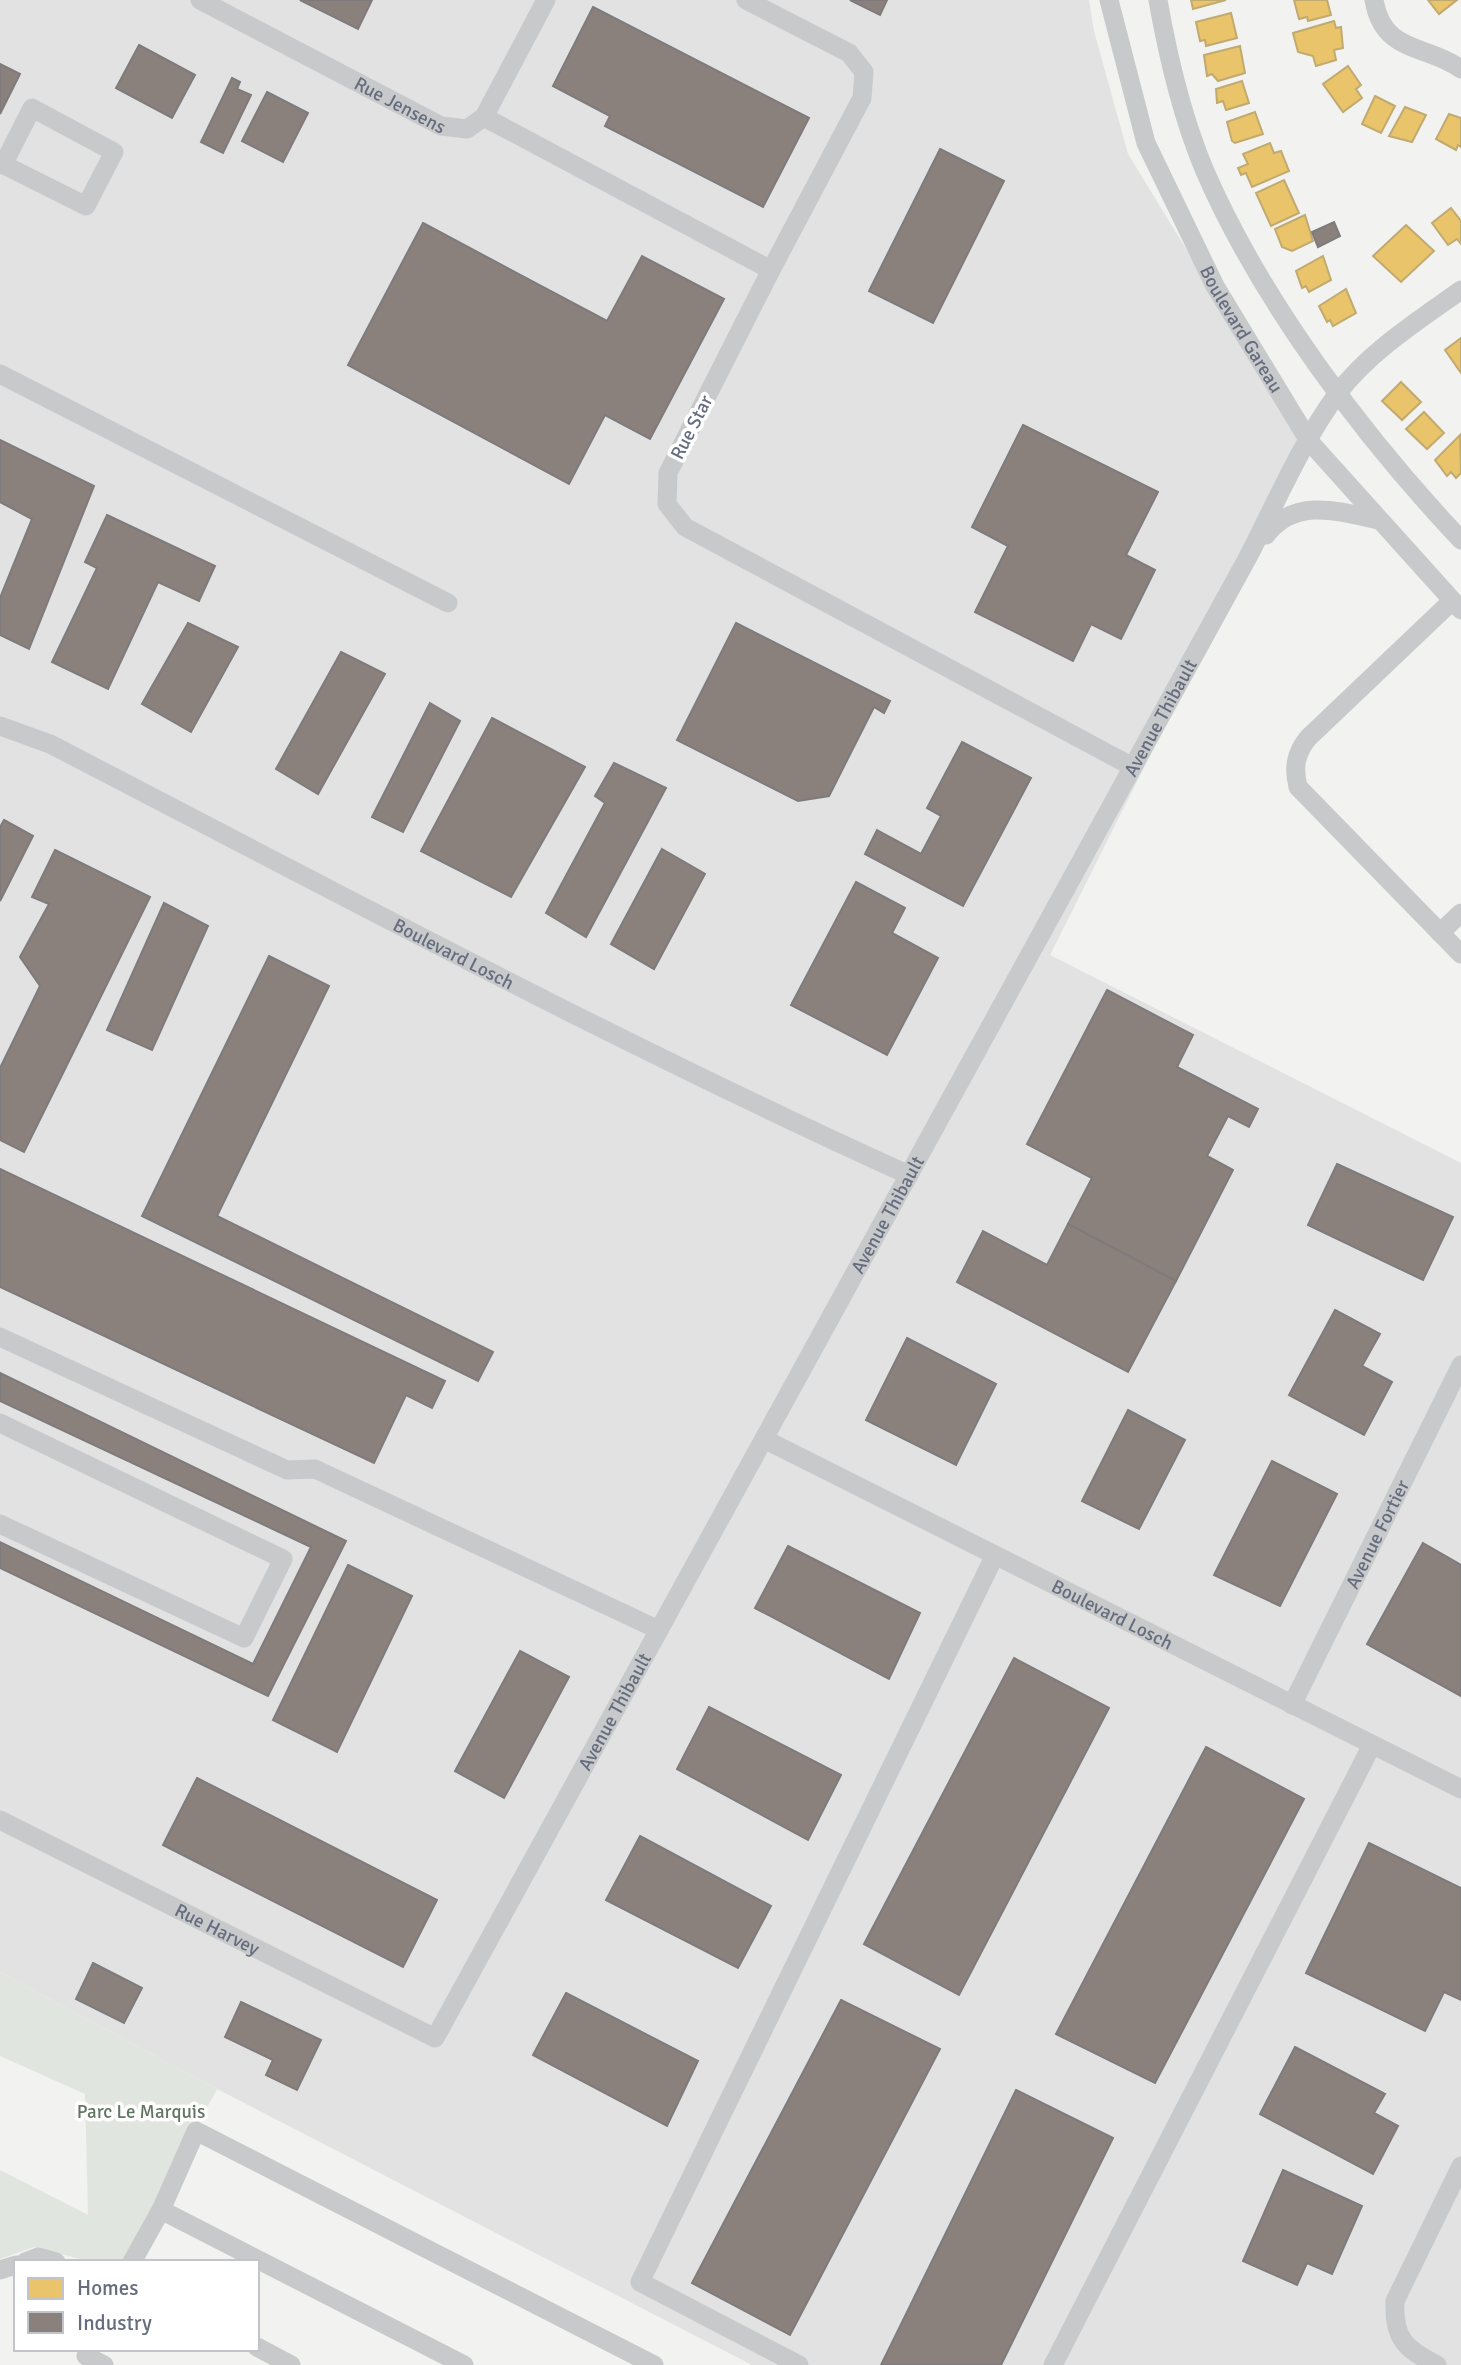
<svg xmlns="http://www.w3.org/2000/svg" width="1461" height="2365" font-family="Signika,sans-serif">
	<rect width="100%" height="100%" fill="#f2f2f1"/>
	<path fill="#e2e2e3" d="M 0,0 L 1089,0 L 1094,31 L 1128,154 L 1306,445 L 1050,955 L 1461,1163 L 1461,2365 L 752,2365 L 217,2089 L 0,1972 Z"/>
	<path fill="#e1e5df" d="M 0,1972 L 217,2089 L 123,2262 L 92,2262 L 34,2247 L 0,2259 L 0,2170 L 88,2215 L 85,2094 L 0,2056 Z"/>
	<g fill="#e9c46a" stroke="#c1aa70" stroke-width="2">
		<path d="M 1191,0 L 1226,0 L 1193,9 Z"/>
		<path d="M 1294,0 L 1327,0 L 1331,15 L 1308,21 L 1307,17 L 1299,19 Z"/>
		<path d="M 1428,0 L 1457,0 L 1439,14 Z"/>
		<path d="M 1231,13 L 1237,38 L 1206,46 L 1205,40 L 1200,41 L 1196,22 Z"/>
		<path d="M 1334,21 L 1336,28 L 1341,27 L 1343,48 L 1334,50 L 1336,60 L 1316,66 L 1313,56 L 1298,52 L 1293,33 Z"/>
		<path d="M 1240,46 L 1245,73 L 1218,81 L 1212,74 L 1207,76 L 1204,55 Z"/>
		<path d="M 1348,66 L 1361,85 L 1356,89 L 1362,98 L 1343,112 L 1323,84 Z"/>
		<path d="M 1242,81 L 1249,103 L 1226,110 L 1223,101 L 1217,103 L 1216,89 Z"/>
		<path d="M 1375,96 L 1395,106 L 1381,133 L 1362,124 Z"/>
		<path d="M 1405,107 L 1426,115 L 1412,142 L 1389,136 Z"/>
		<path d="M 1255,112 L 1263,134 L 1235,143 L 1232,141 L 1227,122 Z"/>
		<path d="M 1449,114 L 1461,118 L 1461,147 L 1458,145 L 1456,150 L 1436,139 Z"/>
		<path d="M 1270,143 L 1274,153 L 1281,151 L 1289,171 L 1252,187 L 1246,173 L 1241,175 L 1238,168 L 1248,164 L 1243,154 Z"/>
		<path d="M 1284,180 L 1299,213 L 1271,226 L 1256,193 Z"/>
		<path d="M 1451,208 L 1461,221 L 1461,244 L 1457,239 L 1448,245 L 1432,223 Z"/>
		<path d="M 1305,215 L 1313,241 L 1292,251 L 1282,247 L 1275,229 Z"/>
		<path d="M 1406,225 L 1434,251 L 1401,282 L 1373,256 Z"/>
		<path d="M 1323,256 L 1331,280 L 1309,292 L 1306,286 L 1302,288 L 1296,271 Z"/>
		<path d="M 1346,289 L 1356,313 L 1333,326 L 1330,320 L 1327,322 L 1319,306 Z"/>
		<path d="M 1461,338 L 1461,373 L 1445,350 Z"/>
		<path d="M 1401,382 L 1421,402 L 1402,420 L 1382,401 Z"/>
		<path d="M 1424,412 L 1444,433 L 1427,449 L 1406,429 Z"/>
		<path d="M 1460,435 L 1461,473 L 1456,478 L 1451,472 L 1447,476 L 1435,460 Z"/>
	</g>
	<g fill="#8a817c" stroke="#7f7b7d" stroke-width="2">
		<path d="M 300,0 L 372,0 L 358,29 Z"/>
		<path d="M 850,0 L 887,0 L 880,15 Z"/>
		<path d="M 593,7 L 809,118 L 763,207 L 605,126 L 610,116 L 553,86 Z"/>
		<path d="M 139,45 L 195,75 L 172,118 L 116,88 Z"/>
		<path d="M 0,64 L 20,74 L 0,114 Z"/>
		<path d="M 232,78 L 240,82 L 237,89 L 251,95 L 223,153 L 201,142 Z"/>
		<path d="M 267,92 L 308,113 L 283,162 L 242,141 Z"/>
		<path d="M 940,149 L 1004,181 L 933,323 L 869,291 Z"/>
		<path d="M 1334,222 L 1340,236 L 1318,247 L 1312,232 Z"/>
		<path d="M 423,223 L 607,321 L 642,256 L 724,299 L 650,439 L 605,415 L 569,484 L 348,365 Z"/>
		<path d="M 1023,425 L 1158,492 L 1126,555 L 1155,570 L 1121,639 L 1091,624 L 1073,661 L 975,612 L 1008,546 L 972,527 Z"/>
		<path d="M 0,440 L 94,486 L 29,649 L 0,635 L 0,598 L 32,519 L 0,502 Z"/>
		<path d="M 107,515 L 215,566 L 199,601 L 158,582 L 108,689 L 52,662 L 97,568 L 85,562 Z"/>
		<path d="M 188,623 L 238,647 L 191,732 L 142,704 Z"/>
		<path d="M 736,623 L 890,701 L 884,713 L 874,707 L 829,796 L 798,801 L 677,740 Z"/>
		<path d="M 341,652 L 385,674 L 318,794 L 276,769 Z"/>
		<path d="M 430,703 L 460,721 L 403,832 L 372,817 Z"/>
		<path d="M 492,718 L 585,767 L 511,897 L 421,851 Z"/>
		<path d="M 962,742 L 1031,778 L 963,906 L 865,854 L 877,830 L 921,854 L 941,816 L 927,808 Z"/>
		<path d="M 614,763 L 666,788 L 586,937 L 546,913 L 605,803 L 595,796 Z"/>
		<path d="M 4,820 L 33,836 L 0,901 L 0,827 Z"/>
		<path d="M 662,849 L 705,874 L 654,969 L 611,944 Z"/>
		<path d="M 55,850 L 150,897 L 24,1152 L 0,1140 L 0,1068 L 40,986 L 20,957 L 49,904 L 32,897 Z"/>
		<path d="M 856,882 L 905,908 L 892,933 L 938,958 L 887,1055 L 791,1005 Z"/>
		<path d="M 164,903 L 208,926 L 152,1050 L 107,1030 Z"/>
		<path d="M 269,956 L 329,986 L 217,1216 L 493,1352 L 478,1381 L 142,1216 Z"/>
		<path d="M 1107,990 L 1193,1035 L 1177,1067 L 1258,1109 L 1249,1127 L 1228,1116 L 1207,1156 L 1233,1170 L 1176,1281 L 1068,1224 L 1092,1178 L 1027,1144 Z"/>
		<path d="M 1337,1164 L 1453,1217 L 1423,1280 L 1308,1225 Z"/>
		<path d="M 0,1169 L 445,1381 L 432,1408 L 406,1395 L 374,1463 L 0,1287 Z"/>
		<path d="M 1068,1224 L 1176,1281 L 1128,1372 L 957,1282 L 983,1231 L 1047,1265 Z"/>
		<path d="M 1335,1310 L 1380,1334 L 1362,1366 L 1392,1382 L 1364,1435 L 1289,1395 Z"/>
		<path d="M 907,1338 L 996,1384 L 956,1465 L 866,1420 Z"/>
		<path d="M 0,1373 L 346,1541 L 268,1696 L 0,1568 L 0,1542 L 253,1664 L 311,1547 L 0,1401 Z"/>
		<path d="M 1128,1410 L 1185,1440 L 1139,1529 L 1082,1501 Z"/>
		<path d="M 1272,1461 L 1337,1494 L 1280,1606 L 1214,1575 Z"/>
		<path d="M 1423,1543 L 1461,1565 L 1461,1696 L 1367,1644 Z"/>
		<path d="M 788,1546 L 920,1613 L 889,1679 L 755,1608 Z"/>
		<path d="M 348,1565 L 412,1596 L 337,1752 L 273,1720 Z"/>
		<path d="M 520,1651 L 569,1677 L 504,1798 L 455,1771 Z"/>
		<path d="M 1014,1658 L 1109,1708 L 959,1995 L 864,1944 Z"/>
		<path d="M 709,1707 L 841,1775 L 808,1840 L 677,1769 Z"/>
		<path d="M 1206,1747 L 1304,1799 L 1155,2083 L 1056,2034 Z"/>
		<path d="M 197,1778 L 437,1900 L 403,1967 L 163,1845 Z"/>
		<path d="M 640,1836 L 771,1906 L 738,1968 L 606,1900 Z"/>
		<path d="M 1369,1843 L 1461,1888 L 1461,2000 L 1444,1992 L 1425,2031 L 1306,1973 Z"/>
		<path d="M 93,1963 L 142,1988 L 124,2023 L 76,1999 Z"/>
		<path d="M 566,1993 L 698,2061 L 667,2126 L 533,2055 Z"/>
		<path d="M 841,2000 L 940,2049 L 790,2335 L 692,2283 Z"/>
		<path d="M 241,2002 L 321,2040 L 297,2090 L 266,2075 L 273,2060 L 225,2037 Z"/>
		<path d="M 1295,2047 L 1385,2094 L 1374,2113 L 1398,2126 L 1373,2174 L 1260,2114 Z"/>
		<path d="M 1016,2090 L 1113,2138 L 1001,2365 L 881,2365 Z"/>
		<path d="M 1283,2170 L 1362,2206 L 1332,2274 L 1307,2263 L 1297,2285 L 1243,2261 Z"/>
	</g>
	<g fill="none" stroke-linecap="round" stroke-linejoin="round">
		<g stroke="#c8c9ca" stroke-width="19">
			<path id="s1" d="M 200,0 L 441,126 L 467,129 L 484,117 L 546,0"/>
			<path d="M 746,0 L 849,53 L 864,72 L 862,98 L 771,270 L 668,473 L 667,504 L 685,527 L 1133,767"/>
			<path id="s2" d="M 1109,0 L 1146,143 L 1215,286 L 1309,441 L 1461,610"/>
			<path d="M 1158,0 C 1168,57 1182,116 1204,169 C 1261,301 1363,436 1461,540"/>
			<path d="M 1374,0 C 1383,54 1426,44 1461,69"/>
			<path d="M 484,117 L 771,270"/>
			<path d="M 0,163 L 86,206 L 114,152 L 32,108 L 3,165"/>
			<path d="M 0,374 L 448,603"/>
			<path d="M 1266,535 C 1295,497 1338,511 1378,520"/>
			<path d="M 1452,601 L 1308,738 C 1296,753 1293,767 1298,787 L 1461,954"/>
			<path id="s3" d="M 0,726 L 50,744 C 334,891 617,1043 909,1175"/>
			<path d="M 1440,933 L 1461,913"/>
			<path d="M 0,1337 L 287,1470 L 315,1469 L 659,1630"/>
			<path d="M 0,1423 L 283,1559 L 244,1638 L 0,1524"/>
			<path id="s4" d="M 764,1439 L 1461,1789"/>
			<path id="s5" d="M 1292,1705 L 1461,1365"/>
			<path id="s6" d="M 0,1820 L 435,2038 L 1248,557 C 1276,503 1301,443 1338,393 C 1370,351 1419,320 1461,290"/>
			<path d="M 161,2210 L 464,2365"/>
			<path d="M 25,2262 L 38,2257 L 56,2262"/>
			<path d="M 132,2262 L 161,2210 L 196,2131 L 654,2365"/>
			<path d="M 0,2270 L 16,2265"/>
			<path d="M 257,2347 L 291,2365"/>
			<path d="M 89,2349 L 86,2356 L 104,2365"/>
			<path d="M 799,2365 L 640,2282 L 995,1555"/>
			<path d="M 1053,2365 L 1372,1745"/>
			<path d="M 1437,2365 C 1405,2349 1393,2338 1395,2301 L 1461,2166"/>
		</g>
	</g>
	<g text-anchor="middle" stroke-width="7" stroke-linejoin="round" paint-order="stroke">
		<g font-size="19" fill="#656d7e" stroke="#fff">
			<text dy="7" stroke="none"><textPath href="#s1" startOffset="226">Rue Jensens</textPath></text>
			<text dy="7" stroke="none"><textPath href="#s2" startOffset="357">Boulevard Gareau</textPath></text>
			<text transform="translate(691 427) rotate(-63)" y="7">Rue Star</text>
			<text dy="7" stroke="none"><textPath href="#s6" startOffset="1993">Avenue Thibault</textPath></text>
			<text dy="7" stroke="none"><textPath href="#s3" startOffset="508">Boulevard Losch</textPath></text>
			<text dy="7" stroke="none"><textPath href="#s6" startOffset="1426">Avenue Thibault</textPath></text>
			<text dy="7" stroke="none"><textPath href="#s5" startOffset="191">Avenue Fortier</textPath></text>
			<text dy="7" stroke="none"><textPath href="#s4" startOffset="390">Boulevard Losch</textPath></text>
			<text dy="7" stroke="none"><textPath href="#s6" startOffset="859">Avenue Thibault</textPath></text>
			<text dy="7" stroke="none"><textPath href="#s6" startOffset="243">Rue Harvey</textPath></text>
		</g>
		<g font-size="19" fill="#637664" stroke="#fff">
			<text x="141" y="2118">Parc Le Marquis</text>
		</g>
	</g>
	<rect x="14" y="2260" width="245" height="91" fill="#ffffff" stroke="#c1c5cb" stroke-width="2"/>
	<rect x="28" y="2278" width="35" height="21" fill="#e9c46a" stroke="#c1c5cb" stroke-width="2"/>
	<text x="77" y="2295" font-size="21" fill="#656d7e">Homes</text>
	<rect x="28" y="2312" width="35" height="21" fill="#8a817c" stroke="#c1c5cb" stroke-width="2"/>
	<text x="77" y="2330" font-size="21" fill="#656d7e">Industry</text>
</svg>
